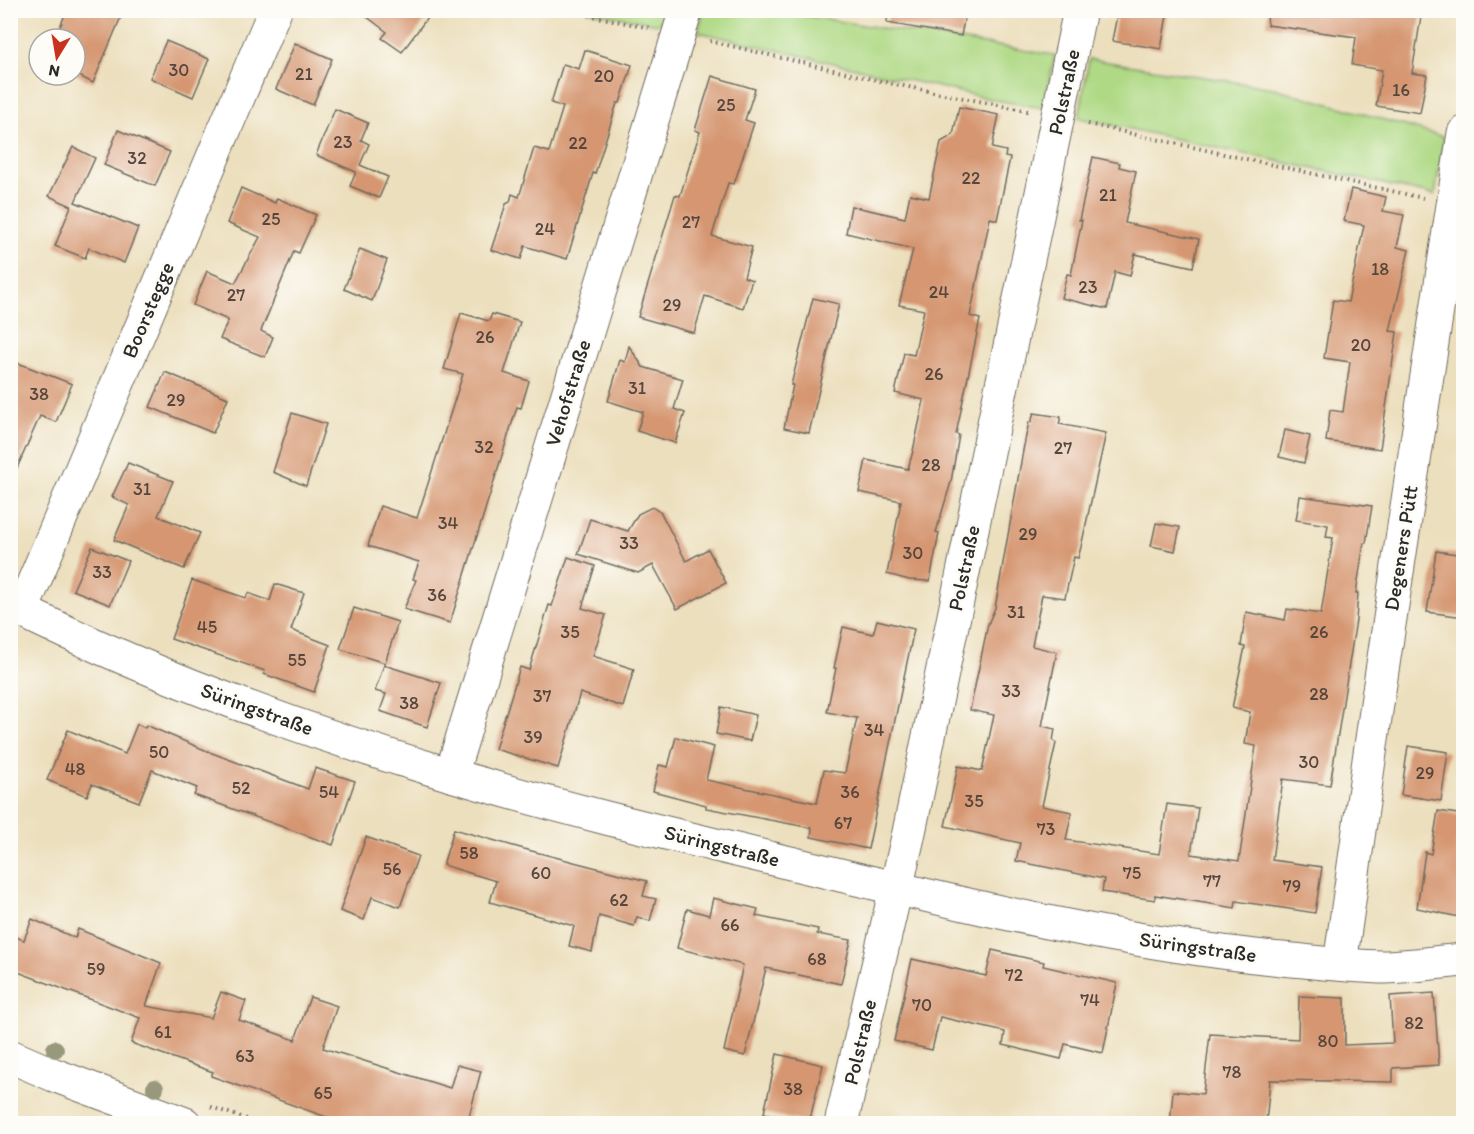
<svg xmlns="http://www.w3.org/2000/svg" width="1474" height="1134" font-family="Itim,sans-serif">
	<rect width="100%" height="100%" fill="#fdfcf7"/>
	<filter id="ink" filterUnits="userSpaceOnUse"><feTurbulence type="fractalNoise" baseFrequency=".0167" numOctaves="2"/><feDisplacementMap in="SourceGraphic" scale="12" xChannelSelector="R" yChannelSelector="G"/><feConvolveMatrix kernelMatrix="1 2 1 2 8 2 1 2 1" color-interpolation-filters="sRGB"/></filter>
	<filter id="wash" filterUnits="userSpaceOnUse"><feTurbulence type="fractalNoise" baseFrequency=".008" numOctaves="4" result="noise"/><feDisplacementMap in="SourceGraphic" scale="24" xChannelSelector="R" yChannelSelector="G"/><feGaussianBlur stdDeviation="1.35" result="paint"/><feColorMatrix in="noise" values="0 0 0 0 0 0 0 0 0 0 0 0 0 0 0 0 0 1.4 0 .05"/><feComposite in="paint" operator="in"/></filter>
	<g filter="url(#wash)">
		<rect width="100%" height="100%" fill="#ecdfbd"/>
		<g fill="#afd984" stroke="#6d8258" stroke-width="1.5">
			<path d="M 587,11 L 668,11 L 666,19 L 657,24 Z"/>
			<path d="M 704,11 L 773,11 L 1055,55 L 1043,108 L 995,100 L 698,32 Z"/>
			<path d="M 1089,59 L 1274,88 L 1444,137 L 1435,195 L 1079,118 Z"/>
		</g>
		<g id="blocks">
			<g fill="#d59671">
				<path d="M 67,10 L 105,10 L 121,17 L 93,83 L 75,74 L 75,39 L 55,39 Z"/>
				<path d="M 358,10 L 433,10 L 402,52 L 382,38 L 387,32 Z"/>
				<path d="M 888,10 L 966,10 L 961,36 L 887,23 Z"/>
				<path d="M 1118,10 L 1168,10 L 1161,49 L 1112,41 Z"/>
				<path d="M 1268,10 L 1332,10 L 1358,14 L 1359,10 L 1422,10 L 1412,73 L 1427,75 L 1420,113 L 1376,106 L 1382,70 L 1352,65 L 1356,37 L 1267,25 Z"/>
				<path d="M 166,41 L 209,59 L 193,97 L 150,78 Z"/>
				<path d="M 295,43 L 332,59 L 313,105 L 276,89 Z"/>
				<path d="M 585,50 L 632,65 L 620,103 L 617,103 L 595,174 L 593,173 L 567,259 L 525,246 L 521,259 L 491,250 L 506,204 L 510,202 L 512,194 L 519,197 L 534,148 L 549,152 L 563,107 L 551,103 L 563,64 L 579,69 Z"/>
				<path d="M 712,76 L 755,89 L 745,120 L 754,123 L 734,184 L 728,183 L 712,236 L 752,247 L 744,277 L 752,280 L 743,308 L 705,296 L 694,333 L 638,317 L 675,195 L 680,196 L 700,132 L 695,130 Z"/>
				<path d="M 959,107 L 999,115 L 992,148 L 1006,151 L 1005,157 L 1010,158 L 997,220 L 990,218 L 970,316 L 980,319 L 956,434 L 959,435 L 951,482 L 936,532 L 939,533 L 930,581 L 909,580 L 887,574 L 901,501 L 859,492 L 866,460 L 908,469 L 913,451 L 924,400 L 895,393 L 904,353 L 914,355 L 924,310 L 899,305 L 913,249 L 846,233 L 851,206 L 905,218 L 910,194 L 929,198 L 941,142 L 953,135 Z"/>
				<path d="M 335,109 L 368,123 L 361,140 L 369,144 L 360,165 L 388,177 L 379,198 L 350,186 L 356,172 L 316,155 Z"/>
				<path d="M 118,130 L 170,152 L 155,186 L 104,165 Z"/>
				<path d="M 73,147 L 95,158 L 75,202 L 138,228 L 124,263 L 89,248 L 85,258 L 55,246 L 71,206 L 49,196 Z"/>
				<path d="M 1093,157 L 1120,163 L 1119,167 L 1136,171 L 1125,223 L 1199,239 L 1193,267 L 1135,254 L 1130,276 L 1115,272 L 1107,309 L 1061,298 L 1067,274 L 1071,275 L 1082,220 L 1079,220 Z"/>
				<path d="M 241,188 L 275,203 L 277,198 L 316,215 L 299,253 L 294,251 L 261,331 L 273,337 L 265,357 L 220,339 L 228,320 L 193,305 L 207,271 L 235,283 L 260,237 L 227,223 Z"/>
				<path d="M 1351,189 L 1386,197 L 1383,211 L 1404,215 L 1397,247 L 1409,250 L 1390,331 L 1397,332 L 1380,449 L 1326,441 L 1330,410 L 1343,412 L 1350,362 L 1324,358 L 1333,300 L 1348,302 L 1364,225 L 1344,221 Z"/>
				<path d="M 360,249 L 387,260 L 372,301 L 344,289 Z"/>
				<path d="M 813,298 L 839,304 L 809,433 L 784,428 L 793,385 L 791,385 Z"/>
				<path d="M 461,313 L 489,321 L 492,314 L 520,322 L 504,373 L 529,381 L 521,408 L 517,407 L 450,623 L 404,609 L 416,580 L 413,579 L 419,562 L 368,546 L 380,506 L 417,518 L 463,374 L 444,369 Z"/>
				<path d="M 629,346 L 643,367 L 683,379 L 674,409 L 685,413 L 675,443 L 637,431 L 643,412 L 608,401 L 620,360 L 625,362 Z"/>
				<path d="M 10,360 L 72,384 L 56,422 L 40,416 L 10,484 Z"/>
				<path d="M 165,372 L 228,398 L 213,433 L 150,407 Z"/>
				<path d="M 292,413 L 326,424 L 306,486 L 273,472 Z"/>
				<path d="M 1034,413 L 1061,417 L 1059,424 L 1106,433 L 1081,547 L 1078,558 L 1074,557 L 1065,598 L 1042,595 L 1032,646 L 1057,652 L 1042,726 L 1055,729 L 1053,741 L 1056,743 L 1042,806 L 1072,812 L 1066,840 L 1159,854 L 1167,804 L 1198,808 L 1191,854 L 1239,861 L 1256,746 L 1245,744 L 1250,712 L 1232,708 L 1245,647 L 1241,646 L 1246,612 L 1285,620 L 1287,609 L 1321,614 L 1333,538 L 1326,537 L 1328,525 L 1296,520 L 1300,496 L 1372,506 L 1366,543 L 1364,543 L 1356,593 L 1358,593 L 1356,620 L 1330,785 L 1283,779 L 1272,860 L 1322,867 L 1315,913 L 1236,901 L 1235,908 L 1155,895 L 1155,900 L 1102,892 L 1104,879 L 1016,861 L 1020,843 L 945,826 L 958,766 L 982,771 L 994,715 L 970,710 L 988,624 L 995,608 L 1024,445 L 1029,422 L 1031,422 Z"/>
				<path d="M 1285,430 L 1310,436 L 1304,463 L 1279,457 Z"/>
				<path d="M 128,463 L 173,481 L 158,516 L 200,533 L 184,569 L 114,540 L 129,505 L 112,497 Z"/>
				<path d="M 652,507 L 661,513 L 686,561 L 708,549 L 726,583 L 677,609 L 653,565 L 638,573 L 578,554 L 590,519 L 628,531 L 638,514 Z"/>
				<path d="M 1156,523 L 1180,527 L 1175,551 L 1151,546 Z"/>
				<path d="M 92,547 L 128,561 L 110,605 L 73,590 Z"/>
				<path d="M 1436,551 L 1464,555 L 1464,617 L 1427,612 Z"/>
				<path d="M 568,557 L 595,566 L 582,608 L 606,615 L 593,656 L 634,669 L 623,707 L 580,693 L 558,768 L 495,749 L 520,667 L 529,670 L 549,605 L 552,606 Z"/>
				<path d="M 192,580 L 246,598 L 248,593 L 270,601 L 275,584 L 304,593 L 291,630 L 330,645 L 314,692 L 264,674 L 265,671 L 171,639 Z"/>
				<path d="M 354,608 L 398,622 L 385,663 L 340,649 Z"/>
				<path d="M 877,620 L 914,629 L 868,849 L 811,837 L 812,828 L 706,808 L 706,805 L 653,791 L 659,765 L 668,767 L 676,737 L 714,747 L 706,780 L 817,803 L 824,770 L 845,773 L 857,718 L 827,712 L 836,668 L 834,668 L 843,627 L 873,634 Z"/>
				<path d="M 384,665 L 441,683 L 427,727 L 380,711 L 386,694 L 375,691 Z"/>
				<path d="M 721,707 L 756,715 L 750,741 L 716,734 Z"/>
				<path d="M 137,724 L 145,728 L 146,725 L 212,753 L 308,789 L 315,768 L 355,781 L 333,845 L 194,795 L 197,788 L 152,770 L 139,802 L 92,784 L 87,796 L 47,780 L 68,730 L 125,754 Z"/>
				<path d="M 1408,746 L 1448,752 L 1441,801 L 1401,795 Z"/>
				<path d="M 1438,811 L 1464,815 L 1464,918 L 1417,908 L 1425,852 L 1431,854 Z"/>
				<path d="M 454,829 L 524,849 L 647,881 L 643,896 L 656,899 L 650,921 L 637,917 L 634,926 L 599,916 L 592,952 L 569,946 L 574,926 L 490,902 L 496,881 L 443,865 Z"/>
				<path d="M 366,837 L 418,856 L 400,907 L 372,897 L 364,920 L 340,911 Z"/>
				<path d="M 713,898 L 758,909 L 756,916 L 818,929 L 817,934 L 851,940 L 841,984 L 766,968 L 745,1056 L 724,1051 L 743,965 L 677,948 L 687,909 L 709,915 Z"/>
				<path d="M 32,919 L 75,938 L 78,929 L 161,963 L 146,1006 L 211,1018 L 221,992 L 246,1001 L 239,1020 L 295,1040 L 310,997 L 337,1006 L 323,1048 L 450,1088 L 457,1065 L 481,1071 L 467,1124 L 346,1124 L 211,1076 L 213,1072 L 131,1043 L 140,1018 L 10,969 L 10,935 L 24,940 Z"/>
				<path d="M 992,950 L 1044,962 L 1043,966 L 1117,983 L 1103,1053 L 1065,1044 L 1061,1059 L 1003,1045 L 1005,1032 L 940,1017 L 932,1050 L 894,1041 L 912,959 L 986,976 Z"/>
				<path d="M 1434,993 L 1439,1065 L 1393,1068 L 1393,1082 L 1270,1080 L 1266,1124 L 1170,1124 L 1173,1091 L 1203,1094 L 1210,1034 L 1298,1039 L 1299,996 L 1345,998 L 1345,1045 L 1393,1043 L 1390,996 Z"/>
				<path d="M 777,1054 L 823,1065 L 809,1123 L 764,1113 Z"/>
			</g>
		</g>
	</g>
	<g filter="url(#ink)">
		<use href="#blocks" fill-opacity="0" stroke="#6f6a5e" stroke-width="1.5"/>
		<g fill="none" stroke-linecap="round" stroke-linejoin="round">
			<g stroke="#6f6a5e" stroke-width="35">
				<g id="minor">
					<path d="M 10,605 C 150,675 298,729 448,774 C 566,810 687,838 807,867 C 964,905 1122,943 1282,959 C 1315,962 1348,966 1381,967 C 1408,967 1436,962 1464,960"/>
					<path d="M 22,610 L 275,10"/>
					<path d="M 451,775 L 686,10"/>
					<path d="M 1340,964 L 1378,697 L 1464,133"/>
					<path d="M 10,1056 L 54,1075 L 185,1124"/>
					<path d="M 841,1124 L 908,837 L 1080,10"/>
				</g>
			</g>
			<g stroke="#6f6a5e" stroke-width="4" stroke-dasharray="1.5 4.5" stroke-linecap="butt">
				<path d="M 565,10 L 650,28"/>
				<path d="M 710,41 L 889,83 L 1028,111"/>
				<path d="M 1088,124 L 1423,198"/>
				<path d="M 211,1107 L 262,1124"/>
			</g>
			<use href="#minor" stroke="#fff" stroke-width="33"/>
		</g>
		<g fill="#98997c">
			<circle cx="55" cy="1049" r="9"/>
			<circle cx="155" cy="1088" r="9"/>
		</g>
	</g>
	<g text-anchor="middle" stroke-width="6" stroke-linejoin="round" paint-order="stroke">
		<g font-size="18" fill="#56463c">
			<text x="179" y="76">30</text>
			<text x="304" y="80">21</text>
			<text x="604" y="82">20</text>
			<text x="1401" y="96">16</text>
			<text x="726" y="111">25</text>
			<text x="343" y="148">23</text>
			<text x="578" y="149">22</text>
			<text x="137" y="164">32</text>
			<text x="971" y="184">22</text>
			<text x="1108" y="201">21</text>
			<text x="271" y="225">25</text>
			<text x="691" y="228">27</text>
			<text x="545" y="235">24</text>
			<text x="1380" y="275">18</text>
			<text x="1088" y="293">23</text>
			<text x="939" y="298">24</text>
			<text x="236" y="301">27</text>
			<text x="672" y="311">29</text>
			<text x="485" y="343">26</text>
			<text x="1361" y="351">20</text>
			<text x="934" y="380">26</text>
			<text x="637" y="394">31</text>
			<text x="39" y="400">38</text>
			<text x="176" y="406">29</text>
			<text x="484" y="453">32</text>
			<text x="1063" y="454">27</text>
			<text x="931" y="471">28</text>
			<text x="142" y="495">31</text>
			<text x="448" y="529">34</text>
			<text x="1028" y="540">29</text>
			<text x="629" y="549">33</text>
			<text x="913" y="559">30</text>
			<text x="102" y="578">33</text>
			<text x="437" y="601">36</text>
			<text x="1016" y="618">31</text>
			<text x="207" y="633">45</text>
			<text x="570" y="638">35</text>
			<text x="1319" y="638">26</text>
			<text x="297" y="666">55</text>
			<text x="1011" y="697">33</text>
			<text x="1319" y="700">28</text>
			<text x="542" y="702">37</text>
			<text x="409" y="709">38</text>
			<text x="874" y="736">34</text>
			<text x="533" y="743">39</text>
			<text x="159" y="758">50</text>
			<text x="1309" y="768">30</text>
			<text x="75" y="775">48</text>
			<text x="1425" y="779">29</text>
			<text x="241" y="794">52</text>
			<text x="329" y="798">54</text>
			<text x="850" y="798">36</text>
			<text x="974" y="807">35</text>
			<text x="843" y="829">67</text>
			<text x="1046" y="835">73</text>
			<text x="469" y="859">58</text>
			<text x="392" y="875">56</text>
			<text x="541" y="879">60</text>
			<text x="1132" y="879">75</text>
			<text x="1212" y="887">77</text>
			<text x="1292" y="892">79</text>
			<text x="619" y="906">62</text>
			<text x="730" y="931">66</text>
			<text x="817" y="965">68</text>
			<text x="96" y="975">59</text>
			<text x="1014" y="981">72</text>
			<text x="1090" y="1006">74</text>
			<text x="922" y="1011">70</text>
			<text x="1414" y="1029">82</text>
			<text x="163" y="1038">61</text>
			<text x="1328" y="1047">80</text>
			<text x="245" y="1062">63</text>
			<text x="1232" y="1078">78</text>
			<text x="793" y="1095">38</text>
			<text x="323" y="1099">65</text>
		</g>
		<g font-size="21" fill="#2b2b2b" stroke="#fdfcf7">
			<text transform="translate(1064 92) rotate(-78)" y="7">Polstraße</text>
			<text transform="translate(148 310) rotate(-67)" y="7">Boorstegge</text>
			<text transform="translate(568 393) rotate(-73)" y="7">Vehofstraße</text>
			<text transform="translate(1401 548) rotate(-81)" y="7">Degeners Pütt</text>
			<text transform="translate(964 568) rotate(-78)" y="7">Polstraße</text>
			<text transform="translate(257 709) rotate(20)" y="7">Süringstraße</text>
			<text transform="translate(722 846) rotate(14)" y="7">Süringstraße</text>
			<text transform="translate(1198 947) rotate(8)" y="7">Süringstraße</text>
			<text transform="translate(860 1042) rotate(-77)" y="7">Polstraße</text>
		</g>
	</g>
	<rect width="1474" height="1134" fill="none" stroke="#fdfcf7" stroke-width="36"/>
	<g transform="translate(57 57) rotate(191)"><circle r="28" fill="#fdfcf7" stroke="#a9a8a5" stroke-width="1.5"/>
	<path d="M0-4.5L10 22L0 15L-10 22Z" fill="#c8321e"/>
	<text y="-9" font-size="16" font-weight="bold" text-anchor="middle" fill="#2b2b2b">N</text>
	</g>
</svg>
